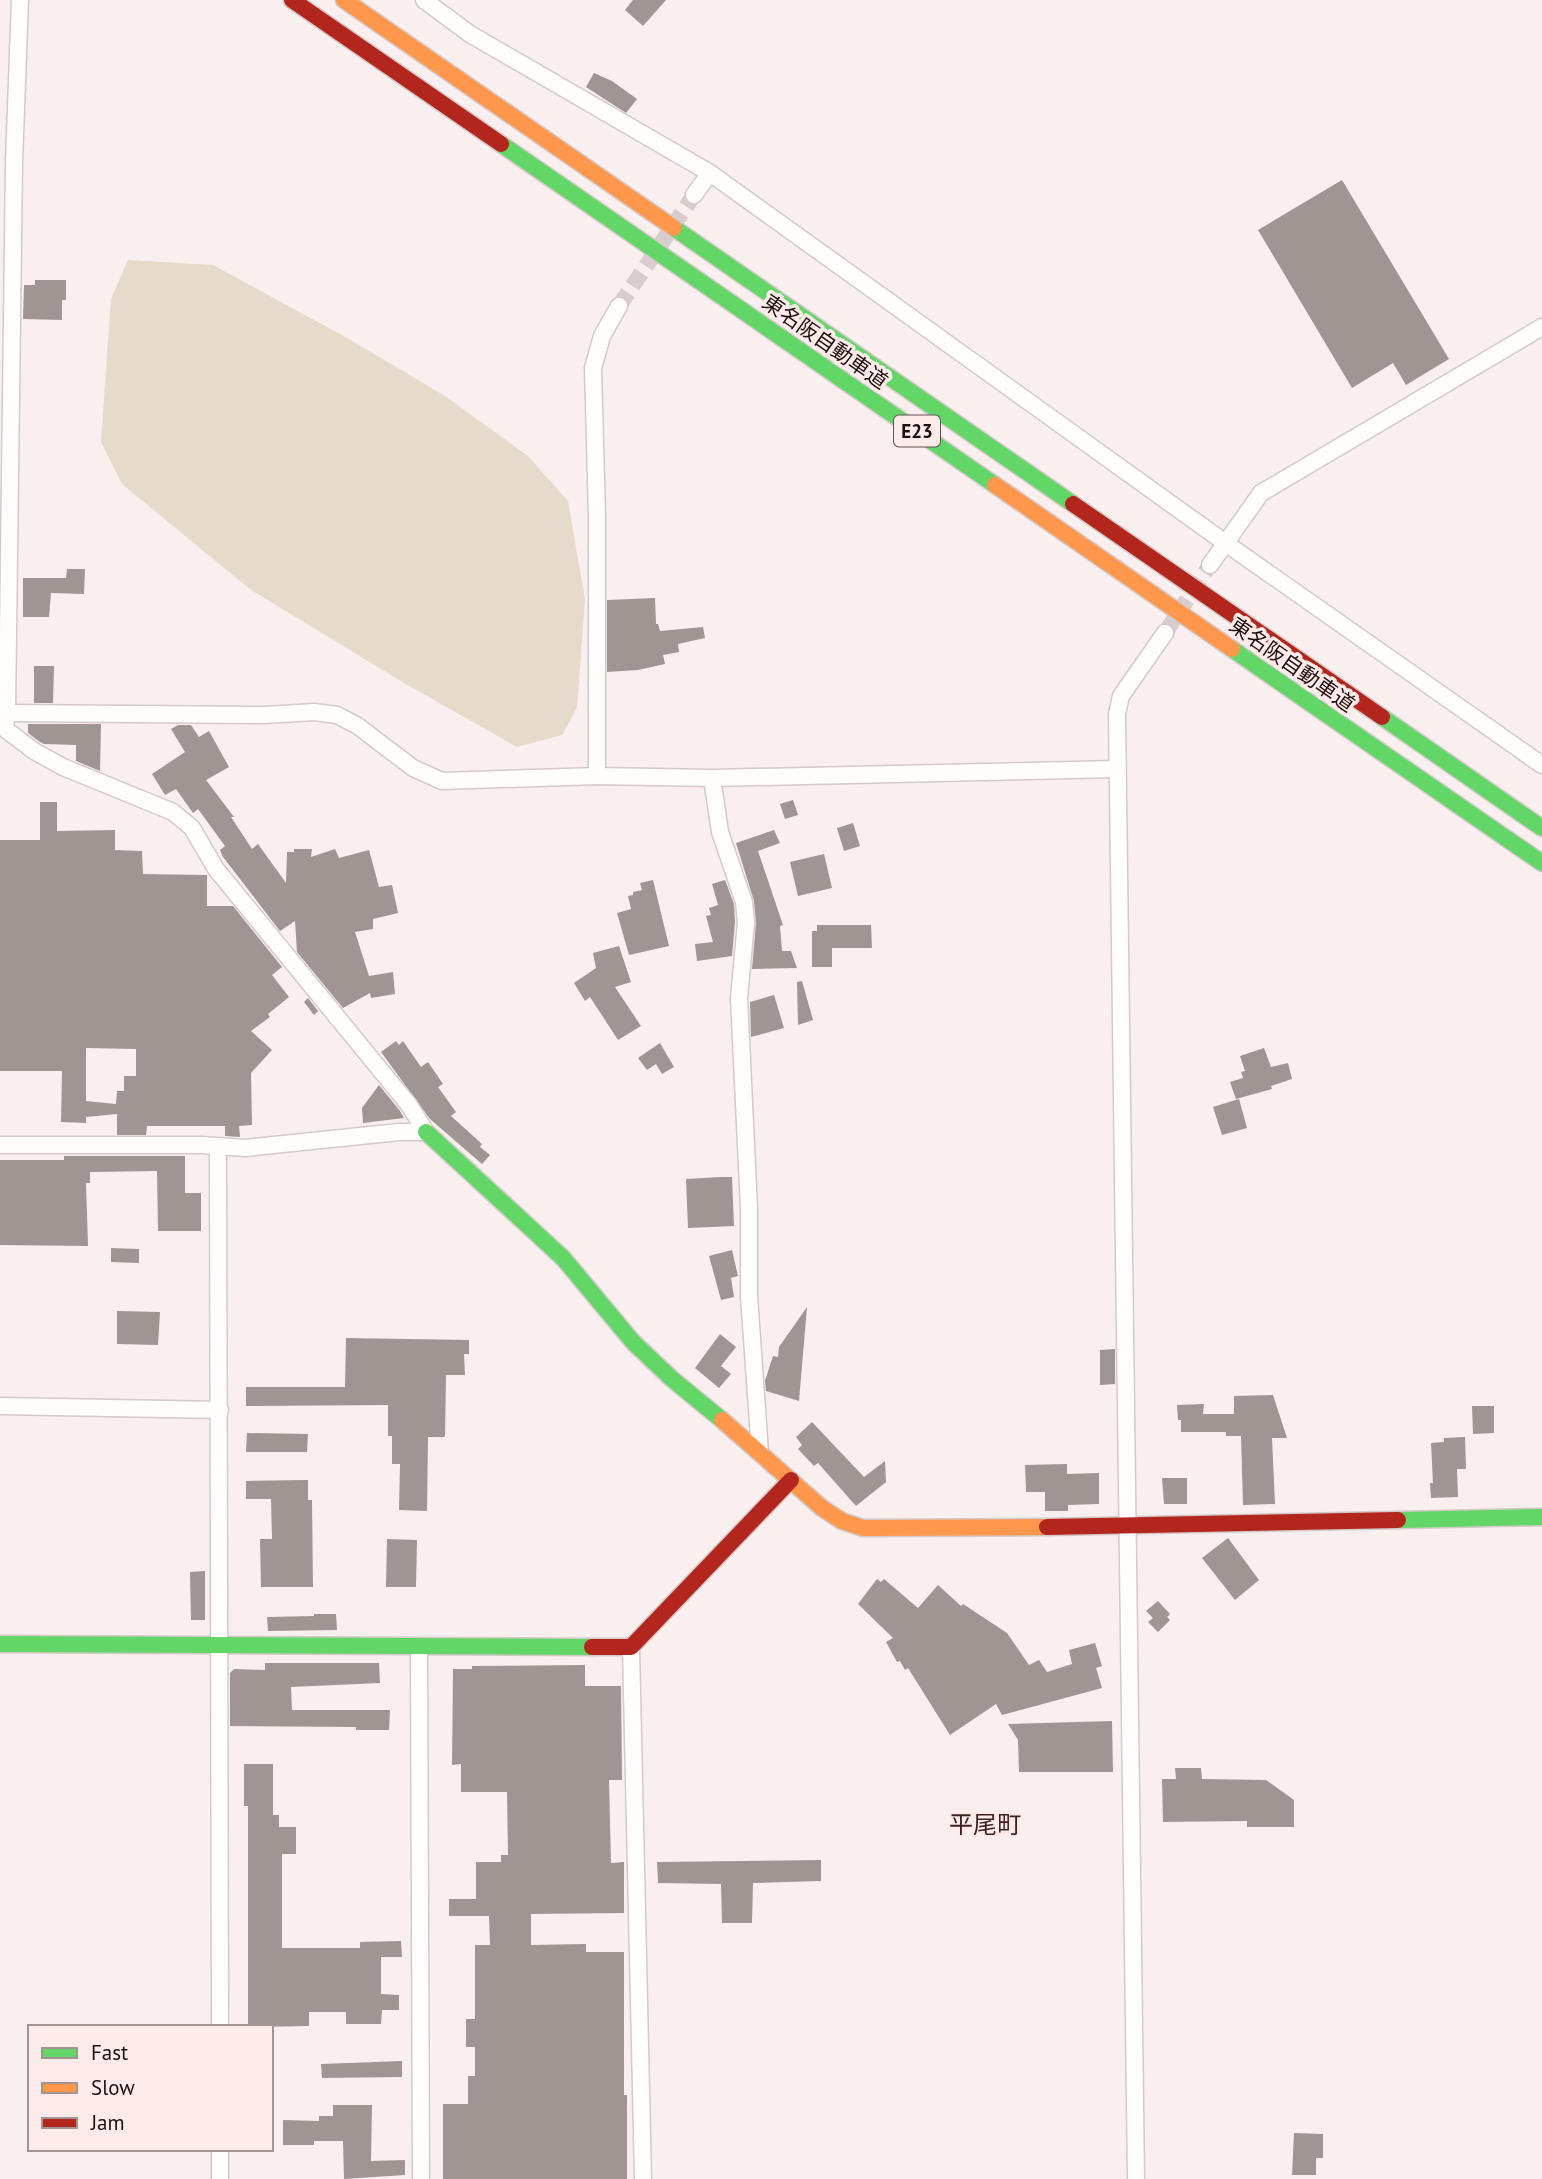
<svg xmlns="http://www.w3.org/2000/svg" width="1542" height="2179" font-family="'PT Sans','Noto Sans JP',sans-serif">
	<rect width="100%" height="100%" fill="#f9efee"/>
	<path fill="#e6daca" d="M 128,260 L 213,265 L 349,339 L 445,396 L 528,456 L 568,501 L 585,599 L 577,708 L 562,735 L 517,747 L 404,683 L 251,590 L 122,484 L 101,442 L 111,299 Z"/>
	<g fill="#9f9592" fill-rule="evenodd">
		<path d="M 633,0 L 666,0 L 643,26 L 625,10 Z"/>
		<path d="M 594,73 L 612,81 L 637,99 L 626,113 L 586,87 Z"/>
		<path d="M 1342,180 L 1449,359 L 1406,385 L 1393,363 L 1352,388 L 1258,230 Z"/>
		<path d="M 35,280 L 66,280 L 66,300 L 62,300 L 62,320 L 23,319 L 24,285 L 35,285 Z"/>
		<path d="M 67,569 L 85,569 L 84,594 L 51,593 L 49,617 L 23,617 L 23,578 L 66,578 Z"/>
		<path d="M 655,598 L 656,624 L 658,624 L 660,631 L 703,627 L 705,638 L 678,644 L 679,652 L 663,655 L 665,664 L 638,670 L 607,672 L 607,600 Z"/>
		<path d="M 34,666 L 54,666 L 53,703 L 34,703 Z"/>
		<path d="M 28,724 L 101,724 L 100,771 L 76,761 L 76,745 L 44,744 L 40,742 L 28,733 Z"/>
		<path d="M 178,725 L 191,725 L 199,737 L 209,731 L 229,767 L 206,780 L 234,817 L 231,817 L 252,849 L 258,844 L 286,883 L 287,852 L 294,852 L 294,849 L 312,849 L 311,857 L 335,849 L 339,858 L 369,850 L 379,887 L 392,885 L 398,913 L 373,919 L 373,929 L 355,932 L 369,976 L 393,972 L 395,994 L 371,998 L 370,993 L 343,1008 L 297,952 L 295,921 L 280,931 L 223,857 L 220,850 L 225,846 L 198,809 L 193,813 L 176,789 L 165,795 L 152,774 L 185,752 L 171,729 Z"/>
		<path d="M 793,800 L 798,815 L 785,819 L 780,804 Z"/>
		<path d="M 40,802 L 57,802 L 57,831 L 115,830 L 115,850 L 142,851 L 143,874 L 207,875 L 207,906 L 233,906 L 282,967 L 272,975 L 289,997 L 268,1014 L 270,1017 L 251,1031 L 272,1050 L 251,1073 L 252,1125 L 239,1126 L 240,1137 L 225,1136 L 225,1126 L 147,1126 L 146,1135 L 117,1135 L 117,1114 L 86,1117 L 86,1123 L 61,1122 L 62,1071 L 0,1071 L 0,840 L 40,840 ZM 86,1048 L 136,1049 L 136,1076 L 124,1076 L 124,1091 L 117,1091 L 116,1104 L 86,1101 Z"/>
		<path d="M 853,823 L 860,846 L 844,851 L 837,828 Z"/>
		<path d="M 774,830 L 780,843 L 758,851 L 783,925 L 780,926 L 782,951 L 791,951 L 797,968 L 752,969 L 756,923 L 754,901 L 736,843 Z"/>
		<path d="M 824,854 L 832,888 L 798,896 L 790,862 Z"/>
		<path d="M 653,880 L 669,946 L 629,955 L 617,913 L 631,909 L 628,896 L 633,895 L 633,892 L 642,890 L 640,883 Z"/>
		<path d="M 725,880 L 734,904 L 735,922 L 732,956 L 697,961 L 695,944 L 713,942 L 706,916 L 711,915 L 709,908 L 718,905 L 712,884 Z"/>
		<path d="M 817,925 L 871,925 L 872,948 L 832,948 L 832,967 L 812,967 L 812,931 L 817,931 Z"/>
		<path d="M 619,946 L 631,982 L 615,987 L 641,1026 L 618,1040 L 590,997 L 585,1001 L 574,983 L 596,968 L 593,953 Z"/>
		<path d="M 802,981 L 813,1020 L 798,1025 L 797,982 Z"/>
		<path d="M 774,995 L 784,1028 L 751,1037 L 750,1002 Z"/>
		<path d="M 308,998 L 318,1011 L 314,1015 L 304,1002 Z"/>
		<path d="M 396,1041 L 399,1045 L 403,1041 L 421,1067 L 428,1062 L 443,1084 L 438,1087 L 456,1112 L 451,1116 L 482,1144 L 480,1147 L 490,1155 L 482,1164 L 430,1119 L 381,1052 Z"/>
		<path d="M 660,1043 L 674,1067 L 662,1074 L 656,1064 L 647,1070 L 638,1058 Z"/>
		<path d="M 1264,1048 L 1271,1067 L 1288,1063 L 1292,1079 L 1271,1086 L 1272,1089 L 1236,1099 L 1230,1082 L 1243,1078 L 1241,1072 L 1245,1071 L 1240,1056 Z"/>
		<path d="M 379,1085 L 400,1111 L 404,1118 L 363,1123 L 362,1108 Z"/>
		<path d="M 1239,1099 L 1247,1128 L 1222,1135 L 1213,1107 Z"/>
		<path d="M 64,1156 L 185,1156 L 185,1193 L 201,1193 L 201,1231 L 158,1231 L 157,1171 L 90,1172 L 90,1183 L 86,1183 L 88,1246 L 0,1245 L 0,1160 L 64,1160 Z"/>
		<path d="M 721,1177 L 732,1177 L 734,1226 L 688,1228 L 686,1179 Z"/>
		<path d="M 111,1248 L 139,1249 L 139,1263 L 111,1262 Z"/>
		<path d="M 732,1250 L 738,1276 L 731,1278 L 734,1297 L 721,1300 L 709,1256 Z"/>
		<path d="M 807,1307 L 799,1401 L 766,1391 L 765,1381 L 773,1356 L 778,1357 L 779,1347 Z"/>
		<path d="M 117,1311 L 160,1312 L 158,1345 L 117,1344 Z"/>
		<path d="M 720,1334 L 736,1347 L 721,1366 L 731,1374 L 719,1388 L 695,1368 Z"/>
		<path d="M 346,1338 L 469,1340 L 469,1354 L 464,1354 L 465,1375 L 446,1375 L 445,1437 L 428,1437 L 427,1511 L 399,1510 L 400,1464 L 392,1464 L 392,1436 L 388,1436 L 388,1405 L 246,1406 L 246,1387 L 345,1387 Z"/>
		<path d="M 1115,1349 L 1115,1384 L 1100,1385 L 1100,1350 Z"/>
		<path d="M 1273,1395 L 1287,1438 L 1272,1438 L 1275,1504 L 1243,1505 L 1241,1436 L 1226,1436 L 1226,1432 L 1181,1432 L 1181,1420 L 1178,1420 L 1177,1405 L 1204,1404 L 1203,1414 L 1234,1414 L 1234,1396 Z"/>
		<path d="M 1472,1406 L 1494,1406 L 1494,1433 L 1473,1434 Z"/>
		<path d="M 812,1422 L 864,1477 L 885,1461 L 886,1482 L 856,1506 L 818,1463 L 814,1466 L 798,1449 L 802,1445 L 796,1437 Z"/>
		<path d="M 247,1433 L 308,1434 L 307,1452 L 246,1452 Z"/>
		<path d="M 1465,1437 L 1466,1469 L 1457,1469 L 1458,1497 L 1431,1498 L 1430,1483 L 1433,1483 L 1431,1443 L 1444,1442 L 1444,1438 Z"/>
		<path d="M 1067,1464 L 1067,1474 L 1099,1473 L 1099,1504 L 1068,1505 L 1068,1511 L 1045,1511 L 1045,1492 L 1026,1492 L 1025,1465 Z"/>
		<path d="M 1162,1478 L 1187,1478 L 1187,1504 L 1164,1504 Z"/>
		<path d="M 308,1480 L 308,1500 L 312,1500 L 313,1587 L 261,1587 L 260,1539 L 272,1539 L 271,1499 L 246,1499 L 246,1481 Z"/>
		<path d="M 1228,1538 L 1259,1580 L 1235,1600 L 1202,1558 Z"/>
		<path d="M 387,1539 L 417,1540 L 416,1587 L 386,1587 Z"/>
		<path d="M 205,1571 L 205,1620 L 191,1620 L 190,1572 Z"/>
		<path d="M 877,1579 L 881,1582 L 884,1579 L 918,1608 L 938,1585 L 961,1606 L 963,1604 L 1007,1633 L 1029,1665 L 1039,1660 L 1047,1672 L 1072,1664 L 1069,1650 L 1095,1643 L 1102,1666 L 1096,1668 L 1102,1688 L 1002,1715 L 996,1704 L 950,1735 L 908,1668 L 905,1670 L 900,1661 L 897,1662 L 886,1642 L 893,1638 L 858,1604 Z"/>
		<path d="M 1158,1601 L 1170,1614 L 1167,1617 L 1170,1620 L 1158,1632 L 1148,1622 L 1153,1618 L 1146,1611 Z"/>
		<path d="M 314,1614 L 336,1614 L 337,1630 L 268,1631 L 267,1617 L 314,1616 Z"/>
		<path d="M 265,1663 L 379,1663 L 380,1683 L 291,1687 L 292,1710 L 390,1710 L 389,1730 L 356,1730 L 356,1727 L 230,1726 L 230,1673 L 234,1669 L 265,1670 Z"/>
		<path d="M 585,1665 L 585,1686 L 621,1686 L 622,1780 L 609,1780 L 611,1863 L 624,1862 L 624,1913 L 531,1914 L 531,1945 L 586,1944 L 586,1952 L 624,1952 L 624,2095 L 627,2095 L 627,2179 L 443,2179 L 443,2104 L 468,2104 L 468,2076 L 475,2076 L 475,2047 L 466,2047 L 466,2019 L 475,2019 L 475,1945 L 490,1945 L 489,1916 L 449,1916 L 449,1899 L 476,1899 L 476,1862 L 501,1862 L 501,1855 L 508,1855 L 507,1792 L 461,1792 L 461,1764 L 452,1765 L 453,1669 L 472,1669 L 472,1666 Z"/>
		<path d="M 1112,1721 L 1113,1772 L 1019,1772 L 1018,1740 L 1008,1724 Z"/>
		<path d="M 244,1764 L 273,1764 L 273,1815 L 279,1815 L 279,1827 L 296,1827 L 296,1854 L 282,1854 L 282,1948 L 360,1948 L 360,1942 L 401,1941 L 402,1957 L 381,1957 L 381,1994 L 399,1995 L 399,2010 L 382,2010 L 381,2024 L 346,2024 L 346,2012 L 309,2012 L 309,2026 L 248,2027 L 248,1806 L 244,1806 Z"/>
		<path d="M 1175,1768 L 1201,1768 L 1202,1779 L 1266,1780 L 1294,1800 L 1294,1827 L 1247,1827 L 1247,1821 L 1163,1822 L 1162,1779 L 1176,1779 Z"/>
		<path d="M 821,1860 L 821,1881 L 753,1883 L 752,1923 L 722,1923 L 721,1884 L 658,1883 L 657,1862 Z"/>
		<path d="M 402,2061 L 402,2077 L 322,2078 L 321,2064 Z"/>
		<path d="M 333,2105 L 372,2105 L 371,2161 L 405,2160 L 405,2175 L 344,2179 L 343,2141 L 314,2141 L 314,2145 L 283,2145 L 283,2120 L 319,2121 L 319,2116 L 333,2116 Z"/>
		<path d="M 1294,2133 L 1323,2134 L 1323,2158 L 1316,2158 L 1316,2175 L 1292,2175 Z"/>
	</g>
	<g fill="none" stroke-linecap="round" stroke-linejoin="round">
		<g stroke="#d8cdcc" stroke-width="16" stroke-dasharray="16 8" stroke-linecap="butt">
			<path d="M 619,306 L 694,195"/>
			<path d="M 1165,633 L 1210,565"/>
		</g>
		<g stroke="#d5c9c9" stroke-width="19">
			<g id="street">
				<path d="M 424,0 L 470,34 L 710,173 L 1224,542 L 1542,765"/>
				<path d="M 694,195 L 710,173"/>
				<path d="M 1210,565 L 1261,493 L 1542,327"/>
				<path d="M 7,713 L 265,715 L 314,712 L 337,715 L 358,726 L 413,768 L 442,781 L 597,776 L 712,778 L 1117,769"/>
				<path d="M 0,725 L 34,751 L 63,767 L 173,812 L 192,828 L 216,869 L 409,1105 L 426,1132"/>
				<path d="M 5,728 L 7,713 L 14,162 L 20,0"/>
				<path d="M 597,776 L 597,516 L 593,368 L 602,336 L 619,306"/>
				<path d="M 712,778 L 720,832 L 744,902 L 746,922 L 739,998 L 749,1208 L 749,1296 L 760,1452"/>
				<path d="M 0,1145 L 202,1145 L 245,1148 L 399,1132 L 426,1132"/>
				<path d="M 218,1147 L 220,2027"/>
				<path d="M 0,1406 L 220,1410"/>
				<path d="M 419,1647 L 421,2179"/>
				<path d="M 631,1647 L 643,2179"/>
				<path d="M 220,2149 L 220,2179"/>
				<path d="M 1136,2179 L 1117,714 L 1121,696 L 1165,633"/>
			</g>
		</g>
		<g stroke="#d5c9c9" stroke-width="19">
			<g id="fast">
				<path d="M 501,144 L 995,485"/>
				<path d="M 674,228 L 1073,504"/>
				<path d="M 1232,649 L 1542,863"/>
				<path d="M 1382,717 L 1542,828"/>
				<path d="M 426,1132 L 563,1258 L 633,1342 L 672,1379 L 722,1420"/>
				<path d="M 1398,1520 L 1542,1517"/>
				<path d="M 0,1644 L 592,1647"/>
			</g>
		</g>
		<g stroke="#d5c9c9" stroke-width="19">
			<g id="slow">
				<path d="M 344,0 L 674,228"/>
				<path d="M 995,485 L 1232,649"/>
				<path d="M 722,1420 L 822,1508 L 842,1521 L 863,1528 L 1047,1527"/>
			</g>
		</g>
		<g stroke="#d5c9c9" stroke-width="19">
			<g id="jam">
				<path d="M 292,0 L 501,144"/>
				<path d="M 1073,504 L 1382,717"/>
				<path d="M 1047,1527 L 1398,1520"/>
				<path d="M 592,1647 L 631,1647 L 791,1480"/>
			</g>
		</g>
		<use href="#street" stroke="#fefdfc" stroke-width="16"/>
		<use href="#fast" stroke="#63d668" stroke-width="16"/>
		<use href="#slow" stroke="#ff974d" stroke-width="16"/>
		<use href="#jam" stroke="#b3261e" stroke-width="16"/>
	</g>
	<g text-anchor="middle" stroke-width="7" stroke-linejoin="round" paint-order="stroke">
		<rect fill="#fdebea" stroke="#60504f" stroke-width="2" x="894" y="415.5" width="46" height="31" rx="5"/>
		<g font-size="19" font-weight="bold" fill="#1c0e0d">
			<text x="917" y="438">E23</text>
		</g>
		<g font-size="21" fill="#1c0e0d" stroke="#fdebea">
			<text transform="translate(825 342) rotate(35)" y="7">東名阪自動車道</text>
			<text transform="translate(1292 665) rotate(35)" y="7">東名阪自動車道</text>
		</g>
		<g font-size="24" fill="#402121" stroke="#fdebea">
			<text x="985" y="1833">平尾町</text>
		</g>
	</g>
	<rect x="28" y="2025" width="245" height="126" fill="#fdebea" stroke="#a39392" stroke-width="2"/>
	<rect x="42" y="2048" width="35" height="10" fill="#63d668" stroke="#a39392" stroke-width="2"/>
	<text x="91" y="2060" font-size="21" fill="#1c0e0d">Fast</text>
	<rect x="42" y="2083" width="35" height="10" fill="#ff974d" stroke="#a39392" stroke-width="2"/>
	<text x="91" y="2095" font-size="21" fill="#1c0e0d">Slow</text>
	<rect x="42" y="2118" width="35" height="10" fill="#b3261e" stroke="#a39392" stroke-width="2"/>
	<text x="91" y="2130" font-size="21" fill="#1c0e0d">Jam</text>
</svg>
